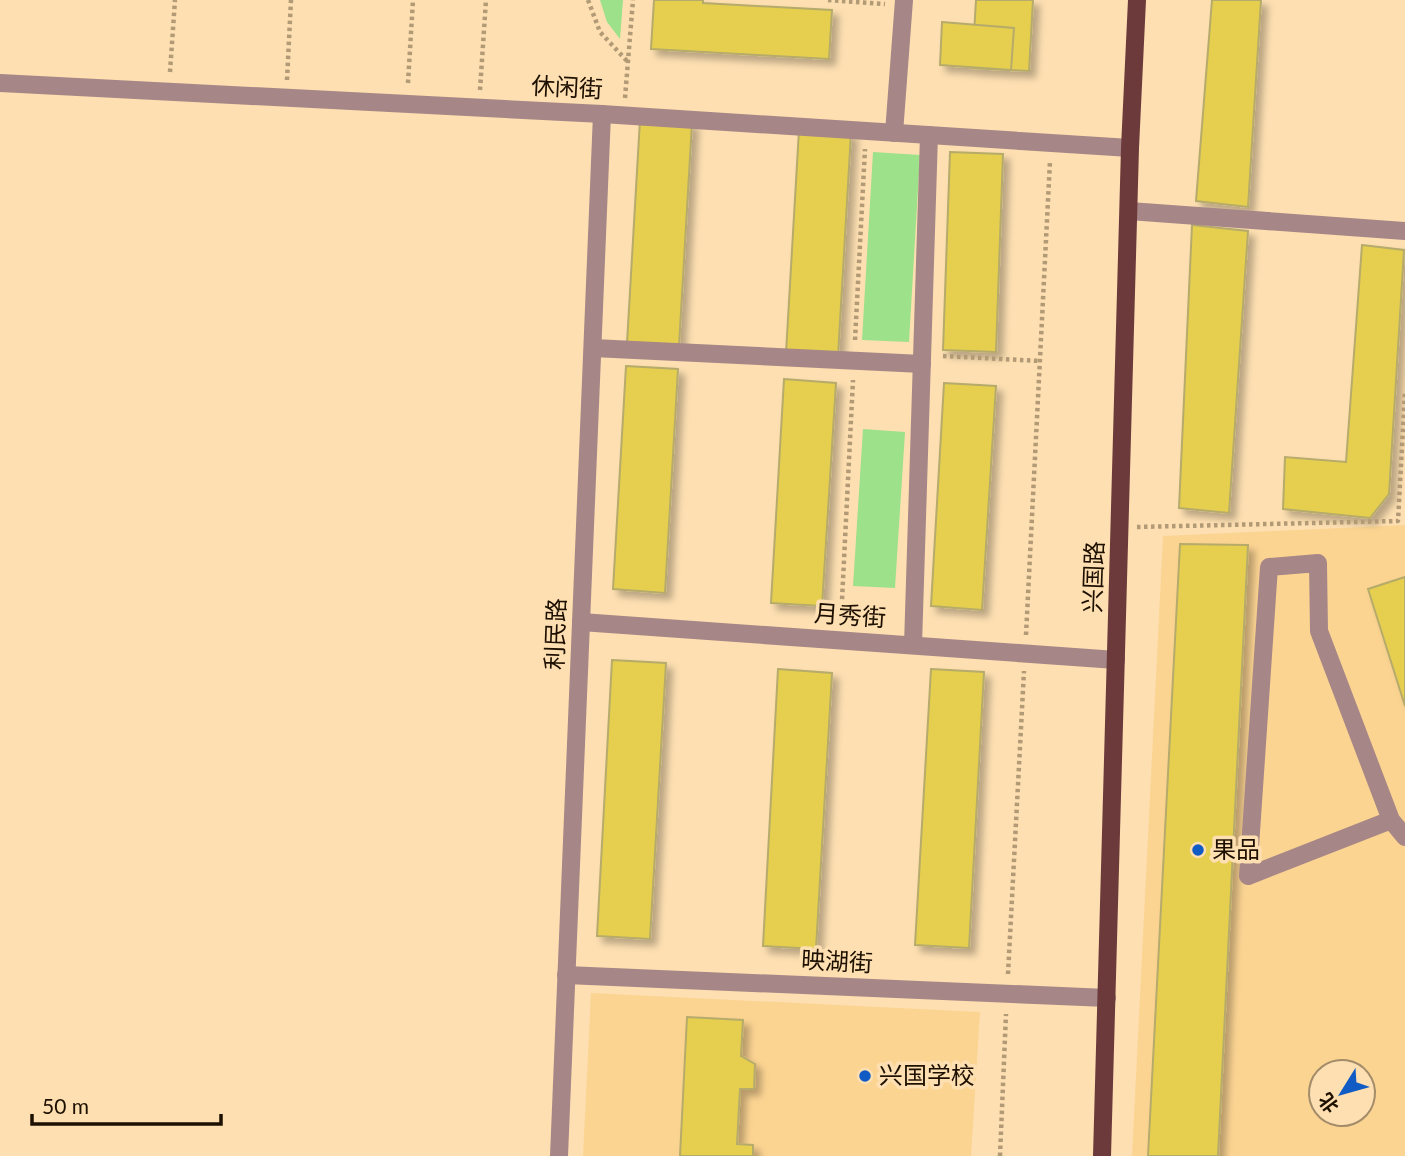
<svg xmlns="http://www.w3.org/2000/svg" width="1405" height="1156" font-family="Lato,'Noto Sans SC',sans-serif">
	<defs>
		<filter id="shadow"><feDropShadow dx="6" dy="6" stdDeviation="3.5" flood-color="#0004"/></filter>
	</defs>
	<rect width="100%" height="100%" fill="#fddfb1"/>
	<g fill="#fcd492" fill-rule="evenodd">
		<path d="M 1405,525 L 1405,1156 L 1132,1156 L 1163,536 ZM 1321,1072 L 1363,1072 L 1363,1114 L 1321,1114 Z"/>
		<path d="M 591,993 L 980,1012 L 971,1156 L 753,1156 L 753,1145 L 737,1144 L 740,1089 L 754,1089 L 755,1064 L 741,1056 L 743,1020 L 680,1156 L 583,1156 Z"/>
	</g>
	<g fill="#9de18b">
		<path d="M 600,0 L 623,0 L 620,39 L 607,22 Z"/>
		<path d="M 873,152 L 920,155 L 909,342 L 862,340 Z"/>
		<path d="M 863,429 L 905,432 L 895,588 L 853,586 Z"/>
	</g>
	<g fill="#e6cf4f" stroke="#b6ab6b" stroke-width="2" filter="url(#shadow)">
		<path d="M 654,0 L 703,0 L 703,3 L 832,10 L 829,59 L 651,49 Z"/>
		<path d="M 976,0 L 1033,0 L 1029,71 L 972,68 Z"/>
		<path d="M 1212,0 L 1261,0 L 1248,207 L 1196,201 Z"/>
		<path d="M 942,22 L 1014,28 L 1011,70 L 940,65 Z"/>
		<path d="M 640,120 L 692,123 L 679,346 L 627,343 Z"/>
		<path d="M 799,130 L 851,133 L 838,356 L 786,353 Z"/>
		<path d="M 950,152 L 1003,154 L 996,352 L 943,350 Z"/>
		<path d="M 1192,225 L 1248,231 L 1229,513 L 1179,508 Z"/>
		<path d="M 1362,245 L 1404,250 L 1389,494 L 1370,518 L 1283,509 L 1285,457 L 1346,462 Z"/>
		<path d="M 626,366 L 678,369 L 665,593 L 613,589 Z"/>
		<path d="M 784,379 L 836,383 L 822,606 L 771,603 Z"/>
		<path d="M 944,383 L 996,386 L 982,610 L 931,606 Z"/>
		<path d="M 1180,544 L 1248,545 L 1218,1156 L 1148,1156 Z"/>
		<path d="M 1405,577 L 1405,706 L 1368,589 Z"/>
		<path d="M 612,660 L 666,663 L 650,939 L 597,936 Z"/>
		<path d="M 778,669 L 832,673 L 816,949 L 763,946 Z"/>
		<path d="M 931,669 L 984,672 L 969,948 L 915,945 Z"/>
		<path d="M 687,1017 L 743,1020 L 741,1056 L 755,1064 L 754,1089 L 740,1089 L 737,1144 L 753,1145 L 753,1156 L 680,1156 Z"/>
	</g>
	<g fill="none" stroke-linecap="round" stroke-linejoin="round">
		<g stroke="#b29a76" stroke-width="4.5" stroke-dasharray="3.5 3.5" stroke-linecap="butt">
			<path d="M 588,0 L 600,32 L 627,61"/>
			<path d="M 828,0 L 885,4"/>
			<path d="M 170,72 L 175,0"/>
			<path d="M 287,80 L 291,0"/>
			<path d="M 408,83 L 413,0"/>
			<path d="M 480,90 L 486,0"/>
			<path d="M 625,98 L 633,0"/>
			<path d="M 855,340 L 865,149"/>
			<path d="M 943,356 L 1040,361"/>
			<path d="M 1137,527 L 1398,521 L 1405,391"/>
			<path d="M 841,620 L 853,380"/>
			<path d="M 1026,635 L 1050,161"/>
			<path d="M 1008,974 L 1024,671"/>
			<path d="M 1000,1156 L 1006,1014"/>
		</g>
		<g stroke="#a68686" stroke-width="18">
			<path d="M 0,83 L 602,114 L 1130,148"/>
			<path d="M 894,133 L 904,0"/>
			<path d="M 1129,211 L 1405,231"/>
			<path d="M 593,348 L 922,364"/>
			<path d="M 581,622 L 1116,660"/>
			<path d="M 913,645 L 929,135"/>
			<path d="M 1391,820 L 1248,876 L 1269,567 L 1318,563 L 1319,631 L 1391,820 L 1405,837"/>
			<path d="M 566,975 L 1107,998"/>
			<path d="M 559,1156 L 602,114"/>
		</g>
		<path stroke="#6d3a3b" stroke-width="18" d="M 1102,1156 L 1130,148 L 1137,0"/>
	</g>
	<g fill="#115bc5" stroke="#fddfb1" stroke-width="2.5">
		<circle cx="1198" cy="850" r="7"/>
		<circle cx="865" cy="1076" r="7"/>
	</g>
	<g text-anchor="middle" stroke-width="7" stroke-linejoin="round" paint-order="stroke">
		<g font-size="24" fill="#1d1000" stroke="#fddfb1">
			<text transform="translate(567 88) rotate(3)" y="8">休闲街</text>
			<text transform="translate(1094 577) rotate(-88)" y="8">兴国路</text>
			<text transform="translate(850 616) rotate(4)" y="8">月秀街</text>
			<text transform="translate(556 634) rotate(-88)" y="8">利民路</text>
			<text transform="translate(837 962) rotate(3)" y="8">映湖街</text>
		</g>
		<g font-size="24" fill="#1d1000" stroke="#fddfb1" text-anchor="start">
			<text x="1212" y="858">果品</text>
			<text x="879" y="1084">兴国学校</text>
		</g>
	</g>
	<g transform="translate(1342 1093) rotate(233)"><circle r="33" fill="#fddfb1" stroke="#a38c6a" stroke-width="2"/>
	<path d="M0-5L12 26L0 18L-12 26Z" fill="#115bc5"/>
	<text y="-10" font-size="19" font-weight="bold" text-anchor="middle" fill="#1d1000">北</text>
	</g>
	<path d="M32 1114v10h189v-10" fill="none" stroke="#1d1000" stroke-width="3.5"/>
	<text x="42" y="1114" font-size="21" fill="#1d1000" stroke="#fddfb1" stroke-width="5" paint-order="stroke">50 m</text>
</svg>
